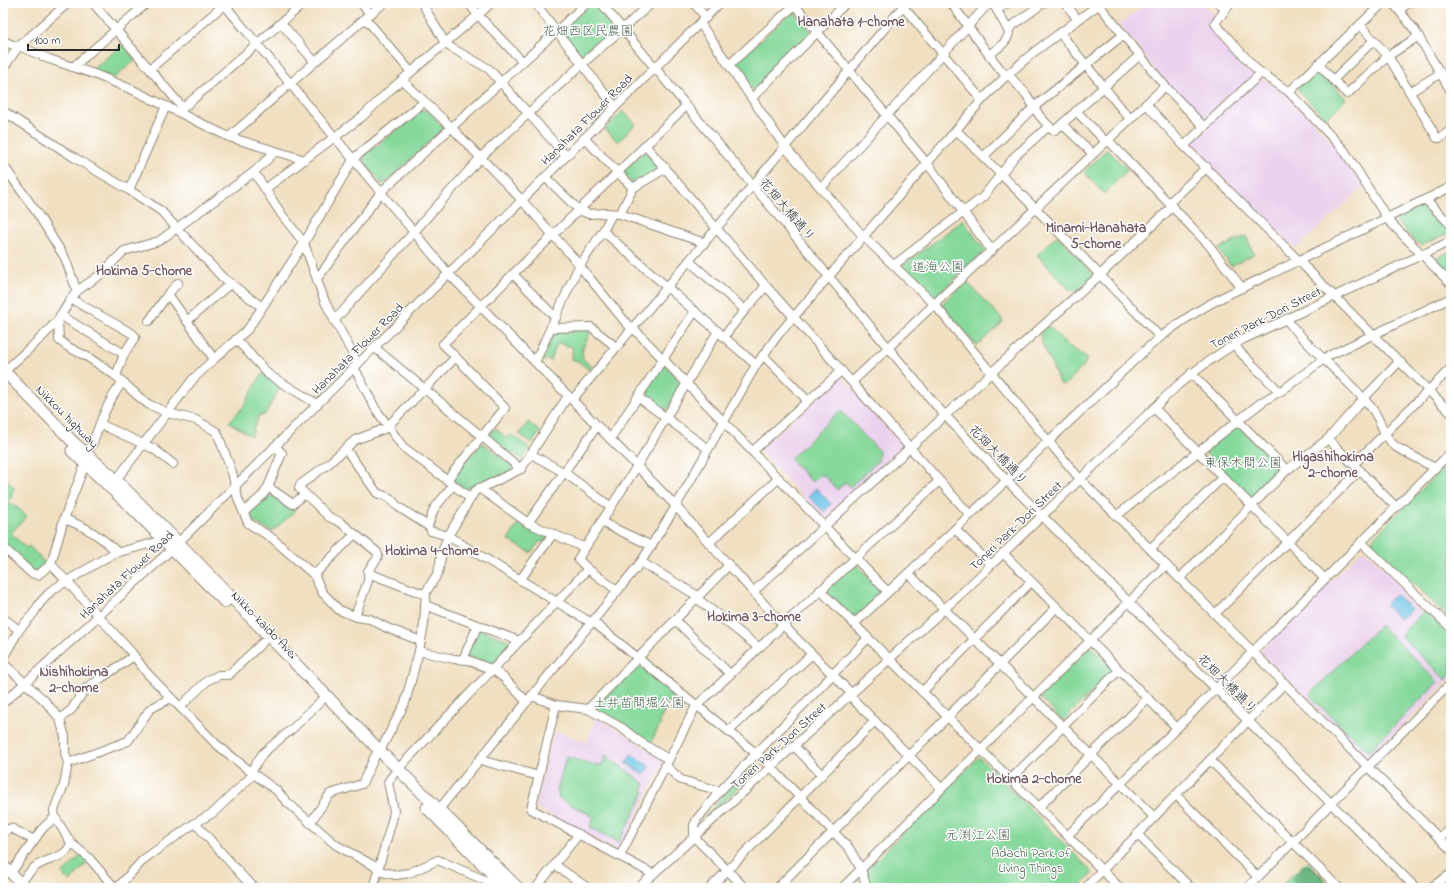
<svg xmlns="http://www.w3.org/2000/svg" width="1454" height="891" font-family="'Indie Flower','Klee One',sans-serif">
	<rect width="100%" height="100%" fill="#fff"/>
	<filter id="ink" filterUnits="userSpaceOnUse"><feTurbulence type="fractalNoise" baseFrequency=".025" numOctaves="2"/><feDisplacementMap in="SourceGraphic" scale="8" xChannelSelector="R" yChannelSelector="G"/><feConvolveMatrix kernelMatrix="1 2 1 2 8 2 1 2 1" color-interpolation-filters="sRGB"/></filter>
	<filter id="wash" filterUnits="userSpaceOnUse"><feTurbulence type="fractalNoise" baseFrequency=".012" numOctaves="4" result="noise"/><feDisplacementMap in="SourceGraphic" scale="16" xChannelSelector="R" yChannelSelector="G"/><feGaussianBlur stdDeviation="0.9" result="paint"/><feColorMatrix in="noise" values="0 0 0 0 0 0 0 0 0 0 0 0 0 0 0 0 0 1.4 0 .05"/><feComposite in="paint" operator="in"/></filter>
	<g filter="url(#wash)">
		<rect width="100%" height="100%" fill="#f0dfc0"/>
		<g fill="#ead1ec">
			<path d="M 1148,3 L 1203,3 L 1216,17 L 1210,24 L 1261,79 L 1264,79 L 1288,95 L 1343,153 L 1364,187 L 1296,249 L 1193,147 L 1193,143 L 1208,128 L 1167,85 L 1119,24 Z"/>
			<path d="M 841,376 L 902,444 L 902,448 L 827,518 L 822,518 L 760,451 L 760,449 Z"/>
			<path d="M 1364,549 L 1451,633 L 1451,678 L 1368,760 L 1261,653 L 1260,651 L 1362,550 Z"/>
			<path d="M 596,717 L 621,731 L 662,760 L 663,763 L 620,850 L 617,851 L 537,808 L 535,805 L 554,731 L 587,742 Z"/>
		</g>
		<g fill="#86d99b" stroke="#588263">
			<path d="M 591,4 L 594,5 L 614,29 L 614,32 L 585,57 L 582,57 L 562,32 L 563,29 Z"/>
			<path d="M 792,12 L 794,12 L 811,31 L 811,34 L 754,89 L 751,89 L 736,65 L 737,62 Z"/>
			<path d="M 123,44 L 135,60 L 114,78 L 92,70 Z"/>
			<path d="M 1317,71 L 1320,71 L 1346,99 L 1326,119 L 1297,89 Z"/>
			<path d="M 422,110 L 427,110 L 443,127 L 443,129 L 384,184 L 381,183 L 364,161 L 365,155 Z"/>
			<path d="M 623,111 L 636,124 L 618,142 L 605,129 Z"/>
			<path d="M 1106,150 L 1108,150 L 1128,170 L 1104,194 L 1084,172 Z"/>
			<path d="M 644,152 L 646,152 L 659,166 L 658,169 L 636,183 L 633,183 L 624,174 L 624,171 Z"/>
			<path d="M 1424,205 L 1427,206 L 1451,230 L 1450,233 L 1420,246 L 1395,220 L 1396,219 Z"/>
			<path d="M 963,220 L 985,251 L 933,299 L 901,267 Z"/>
			<path d="M 1056,236 L 1059,237 L 1095,275 L 1075,292 L 1068,288 L 1038,256 L 1038,254 Z"/>
			<path d="M 1246,236 L 1254,254 L 1231,266 L 1218,249 Z"/>
			<path d="M 1451,251 L 1451,276 L 1435,260 L 1436,258 Z"/>
			<path d="M 967,282 L 1002,319 L 1002,323 L 977,346 L 943,306 L 943,303 L 965,283 Z"/>
			<path d="M 1048,326 L 1050,327 L 1068,346 L 1088,358 L 1082,368 L 1065,385 L 1060,384 L 1041,341 L 1040,333 Z"/>
			<path d="M 591,330 L 582,350 L 583,359 L 592,367 L 589,370 L 578,361 L 571,359 L 573,347 L 557,343 L 551,361 L 546,359 L 544,362 L 543,358 L 554,334 L 558,331 Z"/>
			<path d="M 663,365 L 665,365 L 681,383 L 666,411 L 663,412 L 644,398 L 643,394 Z"/>
			<path d="M 262,374 L 281,386 L 264,416 L 259,415 L 251,436 L 229,422 L 243,407 Z"/>
			<path d="M 840,410 L 879,451 L 878,461 L 850,487 L 846,482 L 837,490 L 824,475 L 820,475 L 814,481 L 811,481 L 790,459 Z"/>
			<path d="M 528,422 L 540,432 L 532,443 L 519,434 Z"/>
			<path d="M 1236,427 L 1241,428 L 1282,469 L 1281,473 L 1253,500 L 1250,500 L 1206,454 L 1206,451 Z"/>
			<path d="M 495,428 L 507,438 L 510,434 L 530,448 L 523,459 L 511,452 L 509,454 L 489,438 L 489,436 Z"/>
			<path d="M 481,444 L 484,444 L 513,467 L 513,470 L 465,489 L 453,480 L 453,477 Z"/>
			<path d="M 1451,460 L 1451,620 L 1372,543 L 1372,539 Z"/>
			<path d="M 3,476 L 14,488 L 9,503 L 3,509 Z"/>
			<path d="M 272,495 L 295,511 L 272,532 L 253,521 L 251,516 L 251,512 L 267,496 Z"/>
			<path d="M 9,504 L 13,504 L 27,516 L 11,533 L 26,548 L 29,546 L 46,564 L 38,571 L 32,571 L 3,544 L 3,511 Z"/>
			<path d="M 519,522 L 528,528 L 547,537 L 543,543 L 540,541 L 531,553 L 508,540 Z"/>
			<path d="M 854,565 L 857,565 L 881,591 L 881,594 L 854,618 L 852,618 L 827,592 L 827,590 Z"/>
			<path d="M 1425,610 L 1451,636 L 1451,674 L 1446,680 L 1400,635 Z"/>
			<path d="M 1380,625 L 1438,682 L 1368,752 L 1309,695 Z"/>
			<path d="M 479,630 L 481,630 L 511,641 L 513,644 L 493,665 L 467,656 Z"/>
			<path d="M 1089,647 L 1091,647 L 1113,669 L 1112,672 L 1064,720 L 1062,720 L 1041,699 L 1041,696 Z"/>
			<path d="M 639,665 L 673,695 L 659,722 L 661,723 L 650,744 L 626,726 L 596,710 L 596,707 L 636,666 Z"/>
			<path d="M 605,755 L 645,784 L 642,790 L 645,792 L 619,842 L 590,827 L 594,817 L 558,798 L 559,793 L 557,791 L 566,757 L 599,766 L 603,764 Z"/>
			<path d="M 979,757 L 1093,873 L 1079,888 L 870,888 L 866,870 Z"/>
			<path d="M 755,762 L 760,768 L 704,819 L 724,794 Z"/>
			<path d="M 81,855 L 89,861 L 70,881 L 62,874 Z"/>
			<path d="M 1307,861 L 1327,881 L 1326,884 L 1323,888 L 1279,888 Z"/>
		</g>
		<path fill="#6cb983" stroke="#4c7257" d="M 1305,865 C 1312,866 1323,876 1325,883 L 1323,885 L 1319,881 L 1318,884 L 1321,886 L 1319,888 L 1300,888 L 1294,881 L 1293,878 Z"/>
		<g fill="#68c3e6" stroke="#4a7788">
			<path d="M 816,488 L 831,504 L 824,512 L 808,496 Z"/>
			<path d="M 1395,594 L 1411,609 L 1400,620 L 1385,605 Z"/>
			<path d="M 632,754 L 650,767 L 644,775 L 626,763 Z"/>
		</g>
	</g>
	<g filter="url(#ink)">
		<g fill="none" stroke-linecap="round" stroke-linejoin="round">
			<g stroke="#8e8576" stroke-width="10">
				<g id="minor">
					<path d="M 93,3 L 183,108"/>
					<path d="M 223,3 L 448,273 L 672,502 L 783,625 L 852,694"/>
					<path d="M 361,3 L 370,14"/>
					<path d="M 422,3 L 445,43 L 450,47 L 489,69 L 566,156"/>
					<path d="M 469,3 L 478,15 L 522,61"/>
					<path d="M 535,3 L 615,107"/>
					<path d="M 601,3 L 940,410 L 1007,481 L 1416,888"/>
					<path d="M 694,3 L 706,18"/>
					<path d="M 793,3 L 930,167 L 992,251"/>
					<path d="M 900,3 L 982,100"/>
					<path d="M 951,3 L 989,55 L 1006,76"/>
					<path d="M 1065,3 L 1078,20"/>
					<path d="M 1219,3 L 1225,10"/>
					<path d="M 1231,3 L 1215,23 L 1216,25 L 1256,69 L 1289,92 L 1344,150 L 1389,221 L 1451,284"/>
					<path d="M 1393,3 L 1414,29 L 1451,91"/>
					<path d="M 1450,3 L 1451,5"/>
					<path d="M 1099,5 L 1165,86 L 1204,127"/>
					<path d="M 997,10 L 1007,3"/>
					<path d="M 1400,10 L 1408,3"/>
					<path d="M 365,18 L 411,72"/>
					<path d="M 281,23 L 315,62"/>
					<path d="M 700,23 L 785,147 L 863,236 L 934,304 L 1080,479 L 1451,850"/>
					<path d="M 1360,25 L 1388,56 L 1437,138 L 1440,138 L 1451,130"/>
					<path d="M 1008,29 L 1043,3"/>
					<path d="M 1060,33 L 1130,119"/>
					<path d="M 3,41 L 18,47"/>
					<path d="M 19,46 L 49,59 L 94,74 L 133,90 L 229,137 L 305,160"/>
					<path d="M 989,55 C 996,49 1008,43 1009,32 L 993,3"/>
					<path d="M 1318,64 L 1347,94 L 1388,56 L 1419,36"/>
					<path d="M 729,65 L 797,3"/>
					<path d="M 73,67 L 147,3"/>
					<path d="M 3,69 L 18,47 L 68,3"/>
					<path d="M 150,69 L 226,3"/>
					<path d="M 1008,74 L 1026,94 L 1039,115 L 1052,130 L 1055,130 L 1062,124 L 1093,154"/>
					<path d="M 402,80 L 451,127 L 518,196 L 578,263 L 583,270 L 627,324 L 636,331 L 663,359 L 888,592"/>
					<path d="M 1333,80 L 1374,40"/>
					<path d="M 1289,92 L 1383,3"/>
					<path d="M 1410,92 L 1441,73"/>
					<path d="M 752,98 L 846,3"/>
					<path d="M 1146,104 L 1184,146 L 1451,413"/>
					<path d="M 3,111 L 75,158 L 129,190 L 161,211 L 222,277 L 262,307"/>
					<path d="M 1076,111 L 1106,142"/>
					<path d="M 181,113 L 183,108 L 304,3"/>
					<path d="M 1062,124 L 1140,55"/>
					<path d="M 956,130 L 1044,217 L 1160,337"/>
					<path d="M 229,137 L 315,62 L 370,14 L 384,3"/>
					<path d="M 584,138 L 633,188"/>
					<path d="M 1108,140 L 1208,244 L 1242,288"/>
					<path d="M 645,145 L 766,286 L 970,515"/>
					<path d="M 1184,146 L 1261,73"/>
					<path d="M 983,157 L 1034,107 L 1123,35"/>
					<path d="M 6,169 L 37,213 L 65,258 L 77,291"/>
					<path d="M 254,172 L 282,215 L 304,243 L 325,302 L 358,364"/>
					<path d="M 545,177 L 579,210 L 589,214 L 606,213 L 620,214 L 705,243"/>
					<path d="M 821,188 L 989,3"/>
					<path d="M 265,189 L 363,116 L 389,91 L 478,15 L 491,3"/>
					<path d="M 129,190 L 166,106"/>
					<path d="M 1426,199 L 1429,203 L 1451,225"/>
					<path d="M 1169,203 L 1207,167"/>
					<path d="M 620,214 L 633,188 L 666,168"/>
					<path d="M 603,231 L 756,365"/>
					<path d="M 689,261 L 745,310 L 724,336"/>
					<path d="M 894,265 L 983,197 L 1015,156 L 1049,126"/>
					<path d="M 513,274 L 556,318"/>
					<path d="M 317,279 L 381,192 L 587,3"/>
					<path d="M 168,294 L 214,359"/>
					<path d="M 71,299 L 133,334 L 135,337 L 124,354"/>
					<path d="M 745,310 L 766,286"/>
					<path d="M 60,315 L 124,354 L 116,376"/>
					<path d="M 1286,319 C 1311,351 1344,375 1370,406 C 1381,418 1382,436 1396,447 L 1435,468"/>
					<path d="M 58,320 L 59,340 L 68,347 L 86,356 L 116,376 L 138,396 L 148,404 L 168,413 L 196,420 L 217,432 L 232,472 L 238,499 L 248,523 L 272,538 L 314,575 L 322,592 L 339,610 L 357,617 L 370,619 L 387,628 L 421,641"/>
					<path d="M 149,321 L 168,294 L 178,283"/>
					<path d="M 187,321 L 231,283"/>
					<path d="M 334,321 L 481,157 L 582,64 L 652,3"/>
					<path d="M 552,328 L 591,327 L 616,347"/>
					<path d="M 236,339 L 269,375 L 317,404"/>
					<path d="M 1235,344 L 1239,351 L 1280,392"/>
					<path d="M 374,347 L 521,469"/>
					<path d="M 763,355 L 808,401"/>
					<path d="M 535,362 L 577,270 L 603,231 L 612,214"/>
					<path d="M 9,367 L 43,336 L 58,320 L 71,299 L 77,291 L 100,275 L 124,251 L 159,241 L 254,172 L 275,152"/>
					<path d="M 354,367 L 375,408 L 403,447 L 443,477 L 470,498"/>
					<path d="M 1191,373 L 1287,470"/>
					<path d="M 852,382 L 1165,86"/>
					<path d="M 638,397 L 708,449"/>
					<path d="M 572,400 L 906,3"/>
					<path d="M 1154,408 L 1325,579"/>
					<path d="M 100,424 L 154,449 L 173,464"/>
					<path d="M 610,439 L 695,311"/>
					<path d="M 1328,439 L 1396,507"/>
					<path d="M 89,448 L 92,445 C 100,423 107,402 122,383"/>
					<path d="M 345,448 L 377,493 L 390,498 L 397,506 L 428,526 L 434,509 L 453,485"/>
					<path d="M 753,451 L 841,371"/>
					<path d="M 531,454 L 565,473 L 611,507"/>
					<path d="M 1354,464 L 1451,368"/>
					<path d="M 115,479 L 120,475 L 193,379 L 214,359 L 248,329 L 304,243 L 354,158 L 424,102"/>
					<path d="M 447,480 L 505,408 L 443,344 L 513,274 L 686,106"/>
					<path d="M 268,487 L 293,504 L 305,494"/>
					<path d="M 479,488 L 528,523 L 585,548"/>
					<path d="M 244,512 L 263,495 L 268,487 L 282,453 L 275,446"/>
					<path d="M 1116,516 L 1262,402 L 1284,389 L 1328,356 L 1451,298"/>
					<path d="M 64,519 L 85,464"/>
					<path d="M 601,522 L 652,546"/>
					<path d="M 528,523 L 597,426"/>
					<path d="M 955,529 L 991,565"/>
					<path d="M 431,531 L 448,536 L 585,619 L 597,625 L 757,754 L 771,767 L 849,848 L 861,869 L 867,888"/>
					<path d="M 1361,542 L 1451,628"/>
					<path d="M 709,543 L 779,478"/>
					<path d="M 3,547 L 31,573 L 38,575 L 51,564 L 64,519 C 85,526 102,537 117,552"/>
					<path d="M 1150,549 L 1223,477"/>
					<path d="M 1003,553 L 1177,728"/>
					<path d="M 641,562 L 696,595 L 699,600 L 758,647"/>
					<path d="M 51,564 L 132,653 L 146,672 L 215,743 L 251,772 L 276,790 L 287,802 L 336,845 L 378,868"/>
					<path d="M 368,573 L 426,595"/>
					<path d="M 908,573 L 1154,817"/>
					<path d="M 314,575 L 354,535"/>
					<path d="M 1180,578 L 1287,470 L 1328,439 L 1367,395 L 1400,361"/>
					<path d="M 520,580 L 553,534"/>
					<path d="M 820,590 L 1120,888"/>
					<path d="M 618,591 L 588,569 L 578,559 L 637,466 L 718,331"/>
					<path d="M 753,592 L 1038,330 L 1100,275 L 1172,207"/>
					<path d="M 425,605 L 519,641"/>
					<path d="M 1215,614 L 1360,470"/>
					<path d="M 355,616 L 368,581 L 368,571 L 377,559 L 378,555 L 377,552 L 340,522 L 329,517 L 299,488 L 300,485 L 328,464 L 355,440 L 384,429 L 387,427 L 456,357"/>
					<path d="M 3,618 L 19,630"/>
					<path d="M 675,620 L 730,674"/>
					<path d="M 854,624 L 1120,374 C 1134,361 1147,347 1162,336 C 1182,320 1203,307 1225,296 L 1451,187"/>
					<path d="M 419,651 L 454,659 L 468,660 L 493,670 L 503,677 L 527,702"/>
					<path d="M 3,658 L 19,630 L 33,614 L 40,603 L 52,590 L 112,554 L 164,540"/>
					<path d="M 463,659 L 478,625"/>
					<path d="M 3,663 L 44,700 L 60,719 L 65,737 L 65,753 L 68,763 L 64,785 L 54,810 L 55,817 L 71,843 L 89,858 L 115,888"/>
					<path d="M 922,692 L 1031,582"/>
					<path d="M 532,696 L 556,705 L 588,709 L 622,728 L 640,742 L 668,759"/>
					<path d="M 850,696 L 941,788"/>
					<path d="M 3,703 L 172,549 L 720,3"/>
					<path d="M 556,705 L 531,809 L 653,874"/>
					<path d="M 180,707 L 208,680 L 219,675 L 229,675 C 240,663 252,653 263,642"/>
					<path d="M 588,709 L 729,565"/>
					<path d="M 60,719 L 72,709 L 85,689 L 134,656"/>
					<path d="M 729,731 L 812,654"/>
					<path d="M 794,746 L 822,775"/>
					<path d="M 380,751 L 405,703 L 419,651 L 424,625 L 426,592 L 438,573 L 442,552 L 448,536 L 475,491 L 521,469 L 568,396"/>
					<path d="M 480,760 L 539,776"/>
					<path d="M 1210,760 L 1339,888"/>
					<path d="M 68,763 L 128,741 L 150,709 L 171,698"/>
					<path d="M 665,765 L 681,780 L 720,791"/>
					<path d="M 398,769 L 588,569"/>
					<path d="M 251,772 L 263,753 L 292,729 L 321,701"/>
					<path d="M 1010,780 L 1119,670"/>
					<path d="M 1176,795 L 1258,877"/>
					<path d="M 1039,807 L 1148,698"/>
					<path d="M 436,813 L 641,562 L 676,506 L 756,365 L 778,335 L 982,100 L 1006,76 L 1034,52 L 1101,3"/>
					<path d="M 195,823 L 245,879 L 255,888"/>
					<path d="M 310,823 L 330,794 L 362,784 L 375,756"/>
					<path d="M 3,834 L 7,830 L 11,828 L 34,840"/>
					<path d="M 1137,834 L 1191,888"/>
					<path d="M 1068,835 L 1177,728 L 1451,452"/>
					<path d="M 1440,838 L 1451,827"/>
					<path d="M 620,856 L 696,706 L 939,481"/>
					<path d="M 555,865 L 588,888"/>
					<path d="M 378,871 L 396,875 L 409,873 L 438,860 L 489,882 L 496,878"/>
					<path d="M 11,873 L 42,829 L 55,817"/>
					<path d="M 16,888 C 22,881 28,873 35,867 C 46,858 67,859 71,843"/>
					<path d="M 117,888 L 144,859 L 195,823 L 213,813 L 254,774"/>
					<path d="M 373,888 L 393,817 L 394,811 L 388,782 L 393,775"/>
					<path d="M 536,888 L 579,834"/>
					<path d="M 638,888 L 964,591 L 1178,385 C 1199,367 1219,353 1242,340 L 1451,241"/>
					<path d="M 710,888 L 875,721"/>
					<path d="M 745,888 L 694,837 L 694,825 L 697,819 L 720,791 L 868,638"/>
					<path d="M 777,888 L 1056,608"/>
					<path d="M 842,888 L 1166,565"/>
					<path d="M 1085,888 L 1285,683"/>
					<path d="M 1247,888 L 1451,683"/>
					<path d="M 1430,888 L 1451,874"/>
				</g>
			</g>
			<g stroke="#8e8576" stroke-width="12">
				<path id="major" d="M 3,865 L 25,888"/>
			</g>
			<g stroke="#8e8576" stroke-width="13">
				<g id="highway">
					<path d="M 3,370 L 75,444 L 115,479 L 172,536 L 380,751 L 518,888"/>
					<path d="M 72,451 L 136,512 L 225,602"/>
					<path d="M 427,808 L 506,888"/>
				</g>
			</g>
			<use href="#minor" stroke="#fff" stroke-width="8"/>
			<use href="#major" stroke="#fff" stroke-width="10"/>
			<use href="#highway" stroke="#fff" stroke-width="11"/>
		</g>
	</g>
	<g text-anchor="middle" stroke-width="3" stroke-linejoin="round" paint-order="stroke">
		<g font-size="13" fill="#465f4d" stroke="#fff">
			<text x="588" y="35">花畑西区民農園</text>
			<text x="938" y="271">道海公園</text>
			<text x="1243" y="467">東保木間公園</text>
			<text x="639" y="707">土井苗間堀公園</text>
			<text x="978" y="839">元渕江公園</text>
			<text x="1031" y="857">Adachi Park of<tspan x="1031" dy="15">Living Things</tspan></text>
		</g>
		<g font-size="13" fill="#2b2b2b" stroke="#fff">
			<text transform="translate(586 119) rotate(-45)" y="5">Hanahata Flower Road</text>
			<text transform="translate(788 209) rotate(50)" y="5">花畑大橋通り</text>
			<text transform="translate(1265 317) rotate(-27)" y="5">Toneri Park-Dori Street</text>
			<text transform="translate(357 348) rotate(-45)" y="5">Hanahata Flower Road</text>
			<text transform="translate(68 416) rotate(45)" y="5">Nikkou highway</text>
			<text transform="translate(999 454) rotate(46)" y="5">花畑大橋通り</text>
			<text transform="translate(1015 525) rotate(-44)" y="5">Toneri Park-Dori Street</text>
			<text transform="translate(126 574) rotate(-43)" y="5">Hanahata Flower Road</text>
			<text transform="translate(265 624) rotate(46)" y="5">Nikko-kaido Ave.</text>
			<text transform="translate(1228 683) rotate(45)" y="5">花畑大橋通り</text>
			<text transform="translate(778 745) rotate(-42)" y="5">Toneri Park-Dori Street</text>
		</g>
		<g font-size="14" font-weight="bold" fill="#71565e" stroke="#fff">
			<text x="851" y="26">Hanahata 1-chome</text>
			<text x="1096" y="232">Minami-Hanahata<tspan x="1096" dy="16">5-chome</tspan></text>
			<text x="144" y="275">Hokima 5-chome</text>
			<text x="1333" y="461">Higashihokima<tspan x="1333" dy="16">2-chome</tspan></text>
			<text x="432" y="555">Hokima 4-chome</text>
			<text x="754" y="621">Hokima 3-chome</text>
			<text x="74" y="676">Nishihokima<tspan x="74" dy="16">2-chome</tspan></text>
			<text x="1034" y="783">Hokima 2-chome</text>
		</g>
	</g>
	<rect width="1454" height="891" fill="none" stroke="#fff" stroke-width="16"/>
	<path d="M28 44v6h91v-6" fill="none" stroke="#2b2b2b" stroke-width="2"/>
	<text x="34" y="44" font-size="12" fill="#2b2b2b" stroke="#ffffff" stroke-width="3" paint-order="stroke">100 m</text>
</svg>
